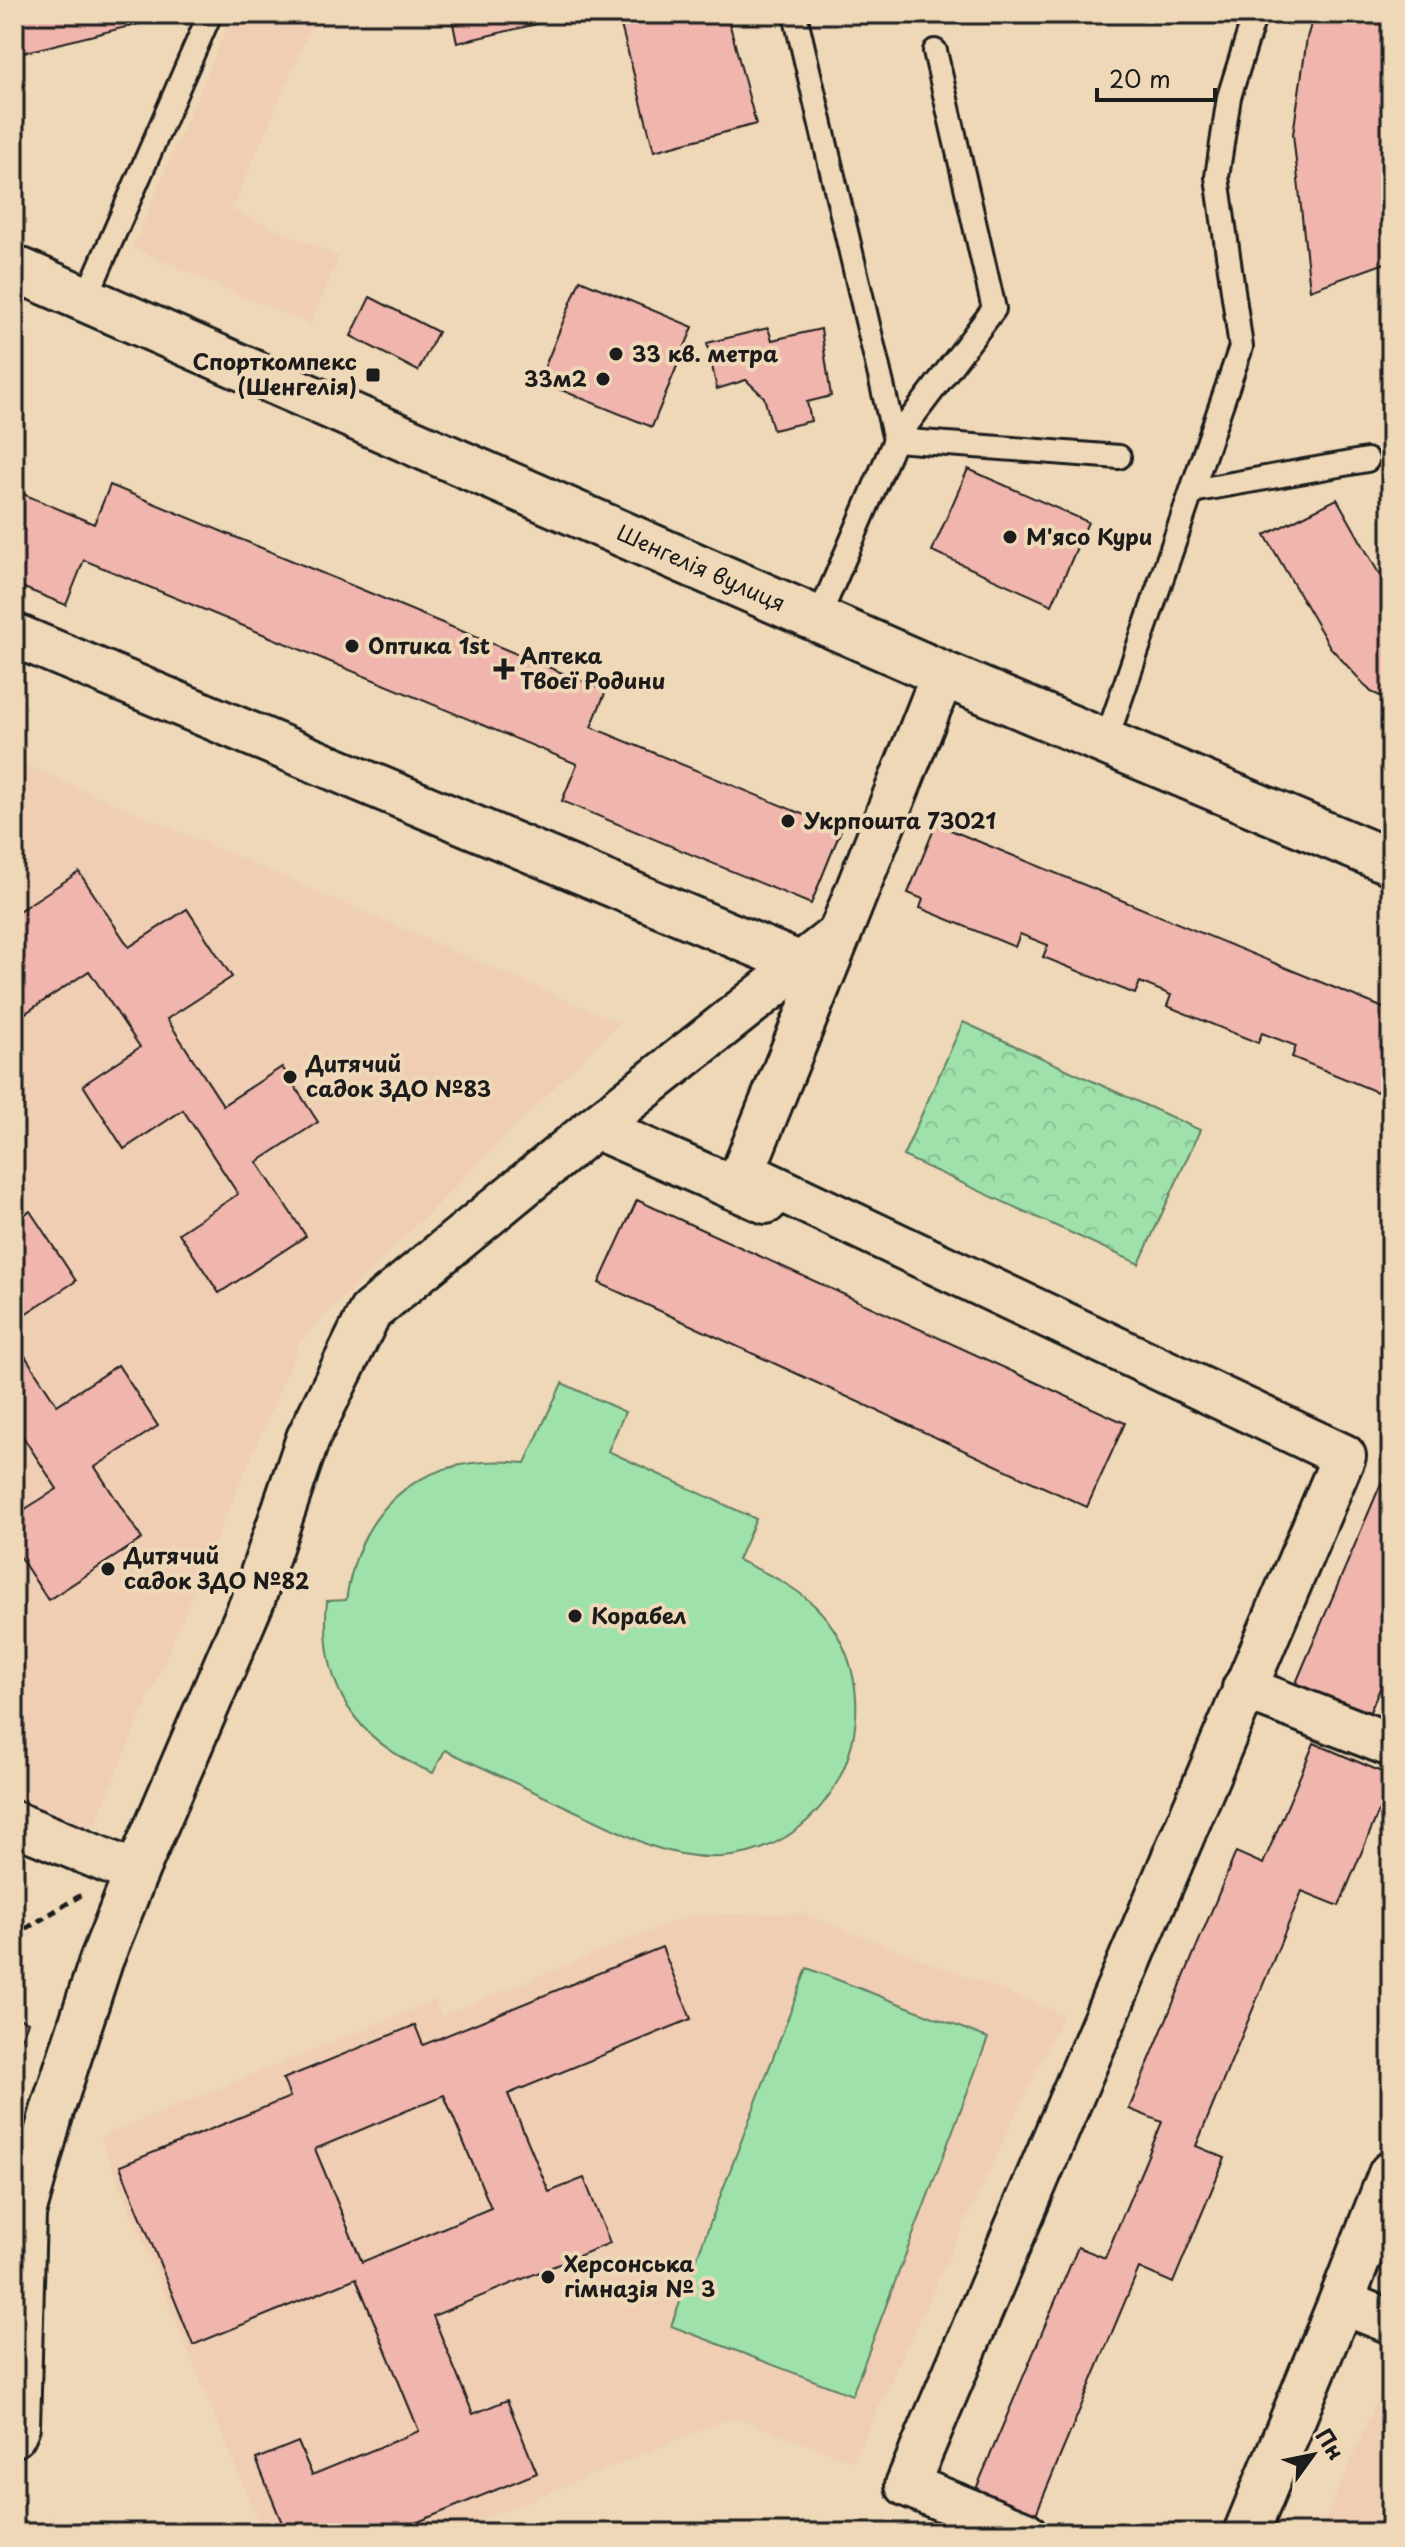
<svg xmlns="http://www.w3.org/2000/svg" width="1405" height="2547" font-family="'Playpen Sans',sans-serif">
	<defs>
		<pattern id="forest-crowns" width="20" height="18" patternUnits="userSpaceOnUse" patternTransform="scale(2)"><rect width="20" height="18" fill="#9fe1ab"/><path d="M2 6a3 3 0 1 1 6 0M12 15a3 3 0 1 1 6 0" fill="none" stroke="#88c093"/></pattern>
	</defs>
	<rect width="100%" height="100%" fill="#eed8b7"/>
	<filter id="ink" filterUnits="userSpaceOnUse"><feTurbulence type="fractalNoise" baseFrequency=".0125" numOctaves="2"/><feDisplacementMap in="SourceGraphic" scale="16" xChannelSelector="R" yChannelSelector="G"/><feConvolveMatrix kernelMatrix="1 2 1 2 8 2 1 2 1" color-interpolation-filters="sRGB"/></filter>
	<g filter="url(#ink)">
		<g fill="#efceb4">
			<path d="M 233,14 L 316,14 L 232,210 L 339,257 L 310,325 L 132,248 Z"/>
			<path d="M 14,760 L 619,1023 L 301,1340 L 91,1833 L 14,1799 Z"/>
			<path d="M 801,1913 L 1063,2014 L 853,2461 L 733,2417 L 450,2533 L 263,2533 L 100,2137 L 435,2000 L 441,2016 L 689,1915 Z"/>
			<path d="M 1391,2368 L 1391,2533 L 1320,2533 Z"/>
			<path d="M 51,2517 L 90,2533 L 45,2533 Z"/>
		</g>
		<path fill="url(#forest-crowns)" stroke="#5e7e64" stroke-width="2" d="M 963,1022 L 1200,1130 L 1139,1264 L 903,1156 Z"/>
		<g fill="#9fe1ab" stroke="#5e7e64" stroke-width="2">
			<path d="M 562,1383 L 625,1412 L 608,1451 L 756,1519 L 738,1560 C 766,1573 794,1585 816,1607 C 889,1681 858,1813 761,1849 C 723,1863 685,1858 648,1845 L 445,1750 L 433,1773 C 355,1741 319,1686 327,1601 L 346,1600 C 361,1500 426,1452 525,1463 Z"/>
			<path d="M 807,1968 L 988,2038 L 852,2395 L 671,2326 Z"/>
		</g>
		<g fill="#f0b5ac" stroke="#1c1c1c" stroke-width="2" fill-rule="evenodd">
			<path d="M 14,14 L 173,14 L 174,15 L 14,55 Z"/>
			<path d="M 451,14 L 539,14 L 541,23 L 457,43 Z"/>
			<path d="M 618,14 L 727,14 L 756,124 L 654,151 Z"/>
			<path d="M 1314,14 L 1391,14 L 1391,261 L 1310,290 L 1293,134 L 1307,38 Z"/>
			<path d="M 580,280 L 693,327 L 652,427 L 539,381 Z"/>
			<path d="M 370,297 L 438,332 L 418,371 L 351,336 Z"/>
			<path d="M 768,328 L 772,340 L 821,329 L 831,396 L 807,402 L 811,421 L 773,430 L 764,397 L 746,380 L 717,389 L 707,343 Z"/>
			<path d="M 968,469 L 1088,522 L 1052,605 L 932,551 Z"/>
			<path d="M 110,485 L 606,691 L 591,727 L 841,830 L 811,904 L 562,801 L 577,764 L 84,560 L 66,605 L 14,584 L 14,490 L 94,524 Z"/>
			<path d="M 1337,499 L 1391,595 L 1391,701 L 1371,692 L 1330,647 L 1265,535 Z"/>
			<path d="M 936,824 L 1391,1011 L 1391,1089 L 1380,1085 L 1377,1092 L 1292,1057 L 1296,1046 L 1262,1033 L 1258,1043 L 1167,1006 L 1171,995 L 1140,982 L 1135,994 L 1043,957 L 1048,945 L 1020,934 L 1015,947 L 920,908 L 923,899 L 908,893 Z"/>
			<path d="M 79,872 L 129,947 L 187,909 L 232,977 L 167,1019 L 223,1105 L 282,1067 L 318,1122 L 257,1162 L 306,1236 L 219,1293 L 179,1233 L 238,1194 L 183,1110 L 124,1149 L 83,1085 L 140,1047 L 89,971 L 24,1014 L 14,999 L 14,914 Z"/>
			<path d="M 637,1200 L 1125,1423 L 1087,1507 L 599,1283 Z"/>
			<path d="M 30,1211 L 76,1281 L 14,1321 L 14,1221 Z"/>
			<path d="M 14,1339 L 57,1405 L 118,1365 L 158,1426 L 95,1467 L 142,1539 L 48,1600 L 14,1548 L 14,1516 L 57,1489 L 14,1423 Z"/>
			<path d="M 1391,1460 L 1391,1663 L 1366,1721 L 1293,1690 Z"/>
			<path d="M 1314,1743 L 1391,1776 L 1391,1782 L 1339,1906 L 1302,1891 L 1196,2146 L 1225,2158 L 1173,2283 L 1139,2268 L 1036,2514 L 976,2489 L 1078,2247 L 1105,2258 L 1162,2122 L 1129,2109 L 1236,1852 L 1263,1864 Z"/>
			<path d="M 662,1947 L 691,2019 L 508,2094 L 549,2192 L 584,2178 L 610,2243 L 433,2316 L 473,2414 L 507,2400 L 537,2473 L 391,2533 L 286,2533 L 256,2459 L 298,2442 L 312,2475 L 419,2431 L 356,2278 L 193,2345 L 120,2166 L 290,2097 L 283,2079 L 415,2025 L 423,2045 ZM 444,2095 L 491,2208 L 362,2262 L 315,2149 Z"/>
			<path d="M 14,2016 L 28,2022 L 14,2057 Z"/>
		</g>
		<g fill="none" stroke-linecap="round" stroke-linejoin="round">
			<g stroke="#1c1c1c" stroke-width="28">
				<g id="service">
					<path d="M 795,14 L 895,440 L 818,619"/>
					<path d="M 86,298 L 210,14"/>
					<path d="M 895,440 L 994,309 L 935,51"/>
					<path d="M 895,440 L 1119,457"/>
					<path d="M 1192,491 L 1367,460"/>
					<path d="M 1106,741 L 1241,347 L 1217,177 L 1229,97 L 1255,14"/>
				</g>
			</g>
			<g stroke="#1c1c1c" stroke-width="48">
				<g id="minor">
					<path d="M 14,635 L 801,964"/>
					<path d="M 840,933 L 743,1172 L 1344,1456 L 907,2485 L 1025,2533"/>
					<path d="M 595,1127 L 766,1202"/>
					<path d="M 1244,1688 L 1391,1745"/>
					<path d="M 14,1823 L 136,1873"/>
					<path d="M 1341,2302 L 1391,2322"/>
					<path d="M 14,2435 L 18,2426 L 24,2214 L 53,2108 L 101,1961 L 136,1873 L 253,1600 L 308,1438 L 370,1312 L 595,1127 L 840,933 L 943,674"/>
				</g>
			</g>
			<g stroke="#1c1c1c" stroke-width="50">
				<g id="tertiary">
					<path d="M 14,268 L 943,674 L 1391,862"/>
					<path d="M 1246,2533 L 1341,2302 L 1391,2174"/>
				</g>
			</g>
			<path stroke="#1c1c1c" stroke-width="5" stroke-dasharray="8 6" stroke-linecap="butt" d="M 14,1936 L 83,1894"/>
			<use href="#service" stroke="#eed8b7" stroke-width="22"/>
			<use href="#minor" stroke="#eed8b7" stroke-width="42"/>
			<use href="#tertiary" stroke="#eed8b7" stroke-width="44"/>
		</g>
	</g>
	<g fill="#1c1c1c" stroke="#eed8b7" stroke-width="3">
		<circle cx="616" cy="354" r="8"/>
		<rect x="365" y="367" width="16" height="16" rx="4"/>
		<circle cx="603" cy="379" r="8"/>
		<circle cx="1010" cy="537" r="8"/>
		<circle cx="352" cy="646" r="8"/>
		<path d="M500 657h8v8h8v8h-8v8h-8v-8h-8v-8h8z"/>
		<circle cx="788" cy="821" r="8"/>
		<circle cx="290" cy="1077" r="8"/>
		<circle cx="108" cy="1569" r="8"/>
		<circle cx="575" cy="1616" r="8"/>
		<circle cx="548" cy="2277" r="8"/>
	</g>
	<g text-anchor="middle" stroke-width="8" stroke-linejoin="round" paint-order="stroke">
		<g font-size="22" font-weight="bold" fill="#1c1c1c" stroke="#eed8b7" text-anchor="start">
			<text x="632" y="362">33 кв. метра</text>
			<text x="357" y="370" text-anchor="end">Спорткомпекс<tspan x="357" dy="25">(Шенгелія)</tspan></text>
			<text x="587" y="387" text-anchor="end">33м2</text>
			<text x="1026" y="545">М'ясо Кури</text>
			<text x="368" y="654">Оптика 1st</text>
			<text x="520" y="664">Аптека<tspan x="520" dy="25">Твоєї Родини</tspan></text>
			<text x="804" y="829">Укрпошта 73021</text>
			<text x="306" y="1072">Дитячий<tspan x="306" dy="25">садок ЗДО №83</tspan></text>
			<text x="124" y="1564">Дитячий<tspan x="124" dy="25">садок ЗДО №82</tspan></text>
			<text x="591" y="1624">Корабел</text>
			<text x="564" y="2272">Херсонська<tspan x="564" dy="25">гімназія № 3</tspan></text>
		</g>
		<g font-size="22" fill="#1c1c1c" stroke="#eed8b7">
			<text transform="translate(701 568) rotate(24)" y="8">Шенгелія вулиця</text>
		</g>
	</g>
	<rect width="1405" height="2547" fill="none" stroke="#eed8b7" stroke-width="48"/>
	<rect x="24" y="24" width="1357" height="2499" fill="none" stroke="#1c1c1c" stroke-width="3" filter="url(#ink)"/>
	<g transform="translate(1313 2455) rotate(57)" stroke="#eed8b7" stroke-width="6" paint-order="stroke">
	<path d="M0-6L14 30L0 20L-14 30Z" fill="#1c1c1c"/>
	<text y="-12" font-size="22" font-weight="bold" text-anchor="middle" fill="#1c1c1c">Пн</text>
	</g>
	<path d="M1097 88v12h118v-12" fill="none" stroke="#1c1c1c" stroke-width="4"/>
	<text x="1109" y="88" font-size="24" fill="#1c1c1c" stroke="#eed8b7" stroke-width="6" paint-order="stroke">20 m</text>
</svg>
